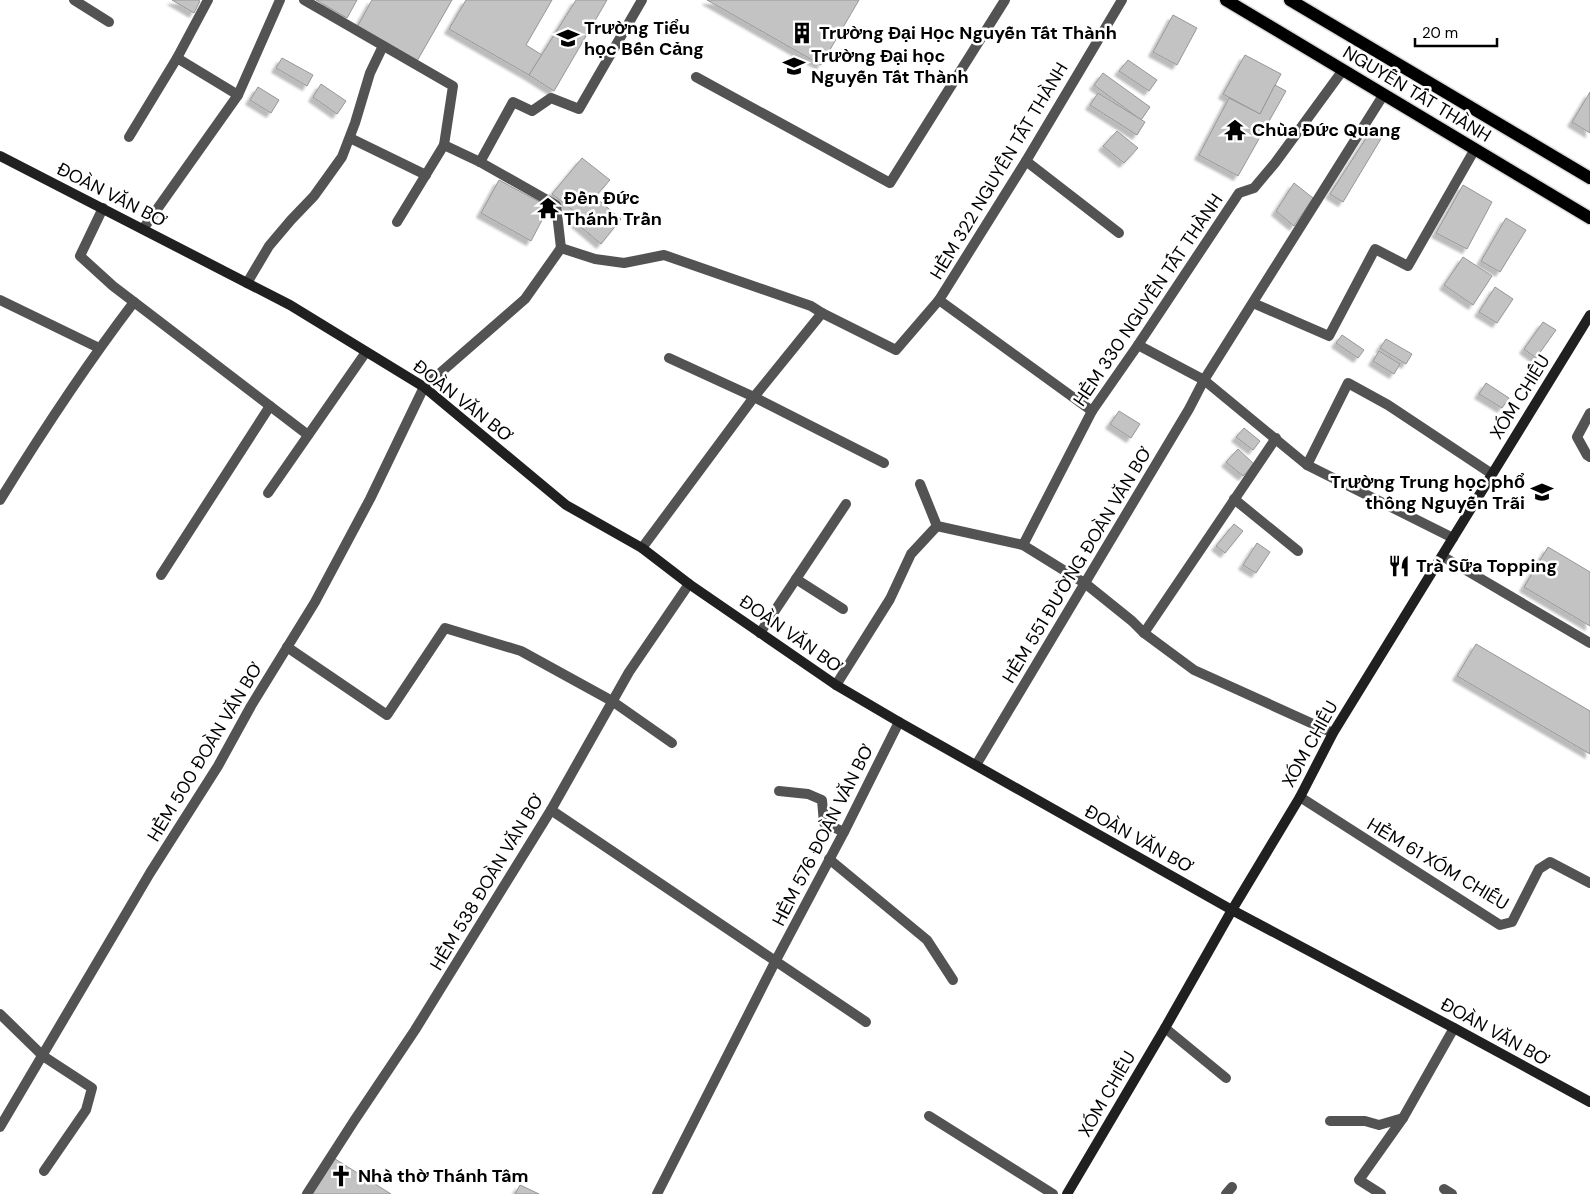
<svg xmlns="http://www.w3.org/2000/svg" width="1590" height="1194" font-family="'DM Sans',sans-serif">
	<defs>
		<filter id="shadow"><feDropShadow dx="-4.5" dy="4.5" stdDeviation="1" flood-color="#0004"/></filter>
	</defs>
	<rect width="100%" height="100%" fill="#fff"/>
	<g fill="#c3c3c3" stroke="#979797" filter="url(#shadow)">
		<path d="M 172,0 L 198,0 L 200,1 L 194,13 Z"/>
		<path d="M 316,0 L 357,0 L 347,18 Z"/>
		<path d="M 372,0 L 452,0 L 417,61 L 357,27 Z"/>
		<path d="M 466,0 L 552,0 L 526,45 L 542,55 L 529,75 L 449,29 Z"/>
		<path d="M 576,0 L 607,0 L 554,91 L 529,75 Z"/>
		<path d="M 707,0 L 859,0 L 821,65 Z"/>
		<path d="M 1173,15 L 1197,28 L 1177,65 L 1153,52 Z"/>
		<path d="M 1245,55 L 1281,74 L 1260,114 L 1223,94 Z"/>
		<path d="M 282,58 L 313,75 L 307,86 L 276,68 Z"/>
		<path d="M 1128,60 L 1157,80 L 1149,91 L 1119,71 Z"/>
		<path d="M 1103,73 L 1150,107 L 1141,120 L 1094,85 Z"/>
		<path d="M 321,84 L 346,101 L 337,114 L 313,97 Z"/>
		<path d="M 1275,85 L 1286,91 L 1238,176 L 1199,155 L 1229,98 L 1260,114 Z"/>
		<path d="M 258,87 L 279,100 L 271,113 L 250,100 Z"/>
		<path d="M 1590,92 L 1590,133 L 1572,122 Z"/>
		<path d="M 1098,93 L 1145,122 L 1137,135 L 1090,105 Z"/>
		<path d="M 1374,126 L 1382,137 L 1343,202 L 1330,194 Z"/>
		<path d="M 1117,131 L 1138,148 L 1124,163 L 1103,146 Z"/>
		<path d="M 582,158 L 610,180 L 595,197 L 621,219 L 601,244 L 575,222 L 580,216 L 552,194 Z"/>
		<path d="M 499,180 L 549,207 L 531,241 L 481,213 Z"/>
		<path d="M 1294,183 L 1313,198 L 1294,226 L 1276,211 Z"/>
		<path d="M 1463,185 L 1492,202 L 1467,249 L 1436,233 Z"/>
		<path d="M 1506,218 L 1526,230 L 1500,272 L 1481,261 Z"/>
		<path d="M 1463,257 L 1492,276 L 1473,305 L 1444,285 Z"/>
		<path d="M 1495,287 L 1513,299 L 1497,323 L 1479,312 Z"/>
		<path d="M 1543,322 L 1556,330 L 1536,358 L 1524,349 Z"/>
		<path d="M 1342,335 L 1364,350 L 1358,358 L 1336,343 Z"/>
		<path d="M 1386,339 L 1412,354 L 1406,364 L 1380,348 Z"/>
		<path d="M 1379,351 L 1400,364 L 1394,374 L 1373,361 Z"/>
		<path d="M 1486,383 L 1509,398 L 1502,408 L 1479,394 Z"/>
		<path d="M 1119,411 L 1140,424 L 1131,438 L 1110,424 Z"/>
		<path d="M 1244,428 L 1260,441 L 1253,450 L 1236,437 Z"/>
		<path d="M 1238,449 L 1254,464 L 1243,476 L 1226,462 Z"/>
		<path d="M 1234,524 L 1243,531 L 1225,553 L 1216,546 Z"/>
		<path d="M 1257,543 L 1270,552 L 1256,573 L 1243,565 Z"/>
		<path d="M 1548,547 L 1590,572 L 1590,626 L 1524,587 Z"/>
		<path d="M 1476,644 L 1590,711 L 1590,754 L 1457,676 Z"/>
		<path d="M 332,1157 L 391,1194 L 309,1194 Z"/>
		<path d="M 520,1185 L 539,1194 L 515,1194 Z"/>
	</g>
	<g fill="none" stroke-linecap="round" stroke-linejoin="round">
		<g stroke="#dbdbdb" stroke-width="15">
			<g id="primary">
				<path d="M 1226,0 L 1590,218"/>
				<path d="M 1290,0 L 1590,178"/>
			</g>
		</g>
		<g stroke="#535353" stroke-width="10">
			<path d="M 74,0 L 109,22"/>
			<path d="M 304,0 L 453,86 L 444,145 L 397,222"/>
			<path d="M 177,58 L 208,0"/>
			<path d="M 696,77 L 890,183 L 1005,0"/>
			<path d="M 129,137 L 177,58 L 238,95"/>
			<path d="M 350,138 L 426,175"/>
			<path d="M 1026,161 L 1119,233"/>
			<path d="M 480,162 L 513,102 L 532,111 L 551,98 L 579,109 L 642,0"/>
			<path d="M 143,229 L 238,95 L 280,0"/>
			<path d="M 247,283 L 269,246 L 291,220 L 314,196 L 342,157 L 355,123 L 370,73 L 383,46"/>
			<path d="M 0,300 L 99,348"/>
			<path d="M 134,302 L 308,435"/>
			<path d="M 1253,303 L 1329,336 L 1375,249 L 1408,266 L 1475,149"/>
			<path d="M 1138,345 L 1204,380 L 1307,465 L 1453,538"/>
			<path d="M 669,358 L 754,397 L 822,313"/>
			<path d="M 424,387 L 525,299 L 561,248 L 595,259 L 624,263 L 664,255 L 811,306 L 822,313 L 896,350 L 939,300"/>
			<path d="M 1092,411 L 939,300 L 1026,161 L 1122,0"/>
			<path d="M 1590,413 L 1577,437 L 1587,455 L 1590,457"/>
			<path d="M 1307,465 L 1348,383 L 1388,405 L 1492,474"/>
			<path d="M 920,484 L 937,526 L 1023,545 L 1086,584 L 1132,621 L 1144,633 L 1194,670 L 1333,733"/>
			<path d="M 268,493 L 366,352"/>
			<path d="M 1234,499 L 1298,551"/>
			<path d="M 0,500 C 42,432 86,365 134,302 L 113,286 L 80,256 L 103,208"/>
			<path d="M 1023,545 L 1092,411 L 1138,345 L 1239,193 L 1254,188 L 1275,163 L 1343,70"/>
			<path d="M 642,548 L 754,397 L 884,463"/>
			<path d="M 1442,556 L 1590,643"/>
			<path d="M 161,575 L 270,406"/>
			<path d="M 796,579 L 843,609"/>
			<path d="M 760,633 L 846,504"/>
			<path d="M 1144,633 L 1276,438"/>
			<path d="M 287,647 L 387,715 L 445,628 L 521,651 L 612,701 L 672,743"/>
			<path d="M 836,685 L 890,599 L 911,554 L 937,526"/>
			<path d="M 976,765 L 1189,409 L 1204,380 L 1384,94"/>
			<path d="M 1300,797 L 1500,925 L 1512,922 L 1539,869 L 1550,862 L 1590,883"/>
			<path d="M 551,810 L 866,1022"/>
			<path d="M 1165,1028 L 1226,1078"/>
			<path d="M 1330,1121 L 1365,1121 L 1379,1125 L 1403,1118"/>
			<path d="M 1226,1194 L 1232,1187"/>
			<path d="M 1381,1194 L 1359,1180 L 1403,1118 L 1454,1028"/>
		</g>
		<g stroke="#535353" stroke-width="10">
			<path d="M 444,145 L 480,162 L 556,205 L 561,248"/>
			<path d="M 779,791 L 808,794 L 822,800 L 824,823 L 844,832"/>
			<path d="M 829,859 L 927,940 L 953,980"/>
			<path d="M 0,1014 L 43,1056 L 92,1088 L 86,1110 L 44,1171"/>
			<path d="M 929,1116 L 1053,1194"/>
			<path d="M 0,1127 L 150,873 L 218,766 L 251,706 L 315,602 L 370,499 L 424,387"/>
			<path d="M 1444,1189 L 1452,1194"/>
			<path d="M 307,1194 L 354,1121 L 415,1030 L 551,810 L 629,672 L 689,584"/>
			<path d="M 657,1194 L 775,962 L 844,832 L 899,722"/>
		</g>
		<g stroke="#202020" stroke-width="10">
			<path d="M 0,156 L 290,305 L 424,387 L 566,505 L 642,548 L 689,584 L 836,685 L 899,722 L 1232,910 L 1454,1028 L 1590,1102"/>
			<path d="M 1067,1194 L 1165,1028 L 1232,910 L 1300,797 L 1333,733 L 1590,315"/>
		</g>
		<use href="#primary" stroke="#000" stroke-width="12"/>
	</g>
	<defs>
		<g id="building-bare" transform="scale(1.725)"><path d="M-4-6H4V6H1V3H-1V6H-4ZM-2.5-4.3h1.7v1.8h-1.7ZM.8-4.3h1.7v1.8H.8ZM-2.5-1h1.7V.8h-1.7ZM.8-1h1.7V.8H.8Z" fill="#000" stroke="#fff" stroke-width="2.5" paint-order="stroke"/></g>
		<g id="school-bare" transform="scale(1.725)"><path d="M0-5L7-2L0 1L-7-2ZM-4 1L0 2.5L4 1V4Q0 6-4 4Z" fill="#000" stroke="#fff" stroke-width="2.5" paint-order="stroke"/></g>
		<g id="university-bare" transform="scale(1.725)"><path d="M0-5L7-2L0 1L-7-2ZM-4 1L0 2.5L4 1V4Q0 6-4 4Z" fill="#000" stroke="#fff" stroke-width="2.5" paint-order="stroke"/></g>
		<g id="temple-bare" transform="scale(1.725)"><path d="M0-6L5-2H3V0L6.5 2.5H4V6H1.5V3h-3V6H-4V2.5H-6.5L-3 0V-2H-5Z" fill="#000" stroke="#fff" stroke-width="2.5" paint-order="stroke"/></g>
		<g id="restaurant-bare" transform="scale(1.725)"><path d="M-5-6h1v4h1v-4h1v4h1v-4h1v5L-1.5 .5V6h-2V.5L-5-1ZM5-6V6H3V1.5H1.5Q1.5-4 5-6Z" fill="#000" stroke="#fff" stroke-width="2.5" paint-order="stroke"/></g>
		<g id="church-bare" transform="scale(1.725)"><path d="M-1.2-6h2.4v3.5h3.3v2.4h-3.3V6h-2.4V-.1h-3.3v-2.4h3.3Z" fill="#000" stroke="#fff" stroke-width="2.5" paint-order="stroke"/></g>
	</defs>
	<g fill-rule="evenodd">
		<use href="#building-bare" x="802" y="33"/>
		<use href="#school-bare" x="568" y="38"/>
		<use href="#university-bare" x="794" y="66"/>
		<use href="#temple-bare" x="1235" y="130"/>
		<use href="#temple-bare" x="548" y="208"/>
		<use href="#school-bare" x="1542" y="492"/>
		<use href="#restaurant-bare" x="1399" y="566"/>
		<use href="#church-bare" x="341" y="1176"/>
	</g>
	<g text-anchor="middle" stroke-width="5" stroke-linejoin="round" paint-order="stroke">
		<g font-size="18" font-weight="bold" fill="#000" stroke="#fff" text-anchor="start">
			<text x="584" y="34">Trường Tiểu<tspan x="584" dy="21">học Bến Cảng</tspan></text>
			<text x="819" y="39">Trường Đại Học Nguyễn Tất Thành</text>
			<text x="811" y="62">Trường Đại học<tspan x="811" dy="21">Nguyễn Tất Thành</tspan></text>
			<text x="1252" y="136">Chùa Đức Quang</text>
			<text x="564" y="204">Đền Đức<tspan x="564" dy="21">Thánh Trần</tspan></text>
			<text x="1525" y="488" text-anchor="end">Trường Trung học phổ<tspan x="1525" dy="21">thông Nguyễn Trãi</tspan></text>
			<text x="1416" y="572">Trà Sữa Topping</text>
			<text x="358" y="1182">Nhà thờ Thánh Tâm</text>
		</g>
		<g font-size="18" fill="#000" stroke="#fff">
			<text transform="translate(1417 94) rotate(31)" y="6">NGUYỄN TẤT THÀNH</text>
			<text transform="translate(999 171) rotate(-59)" y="6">HẺM 322 NGUYỄN TẤT THÀNH</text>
			<text transform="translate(112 195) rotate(27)" y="6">ĐOÀN VĂN BƠ</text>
			<text transform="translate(1148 300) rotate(-56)" y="6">HẺM 330 NGUYỄN TẤT THÀNH</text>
			<text transform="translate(1520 397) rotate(-58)" y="6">XÓM CHIẾU</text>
			<text transform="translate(463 401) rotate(38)" y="6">ĐOÀN VĂN BƠ</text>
			<text transform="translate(1077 565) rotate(-59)" y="6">HẺM 551 ĐƯỜNG ĐOÀN VĂN BƠ</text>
			<text transform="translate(791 634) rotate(35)" y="6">ĐOÀN VĂN BƠ</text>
			<text transform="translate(1310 744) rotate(-61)" y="6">XÓM CHIẾU</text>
			<text transform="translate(205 752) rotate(-59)" y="6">HẺM 500 ĐOÀN VĂN BƠ</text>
			<text transform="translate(823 835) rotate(-63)" y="6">HẺM 576 ĐOÀN VĂN BƠ</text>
			<text transform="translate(1139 839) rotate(29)" y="6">ĐOÀN VĂN BƠ</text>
			<text transform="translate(1438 864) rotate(31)" y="6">HẺM 61 XÓM CHIẾU</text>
			<text transform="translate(487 882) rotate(-59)" y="6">HẺM 538 ĐOÀN VĂN BƠ</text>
			<text transform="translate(1495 1032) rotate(29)" y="6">ĐOÀN VĂN BƠ</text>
			<text transform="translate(1107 1094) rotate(-60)" y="6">XÓM CHIẾU</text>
		</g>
	</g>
	<path d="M1415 38v8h82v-8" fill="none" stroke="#000000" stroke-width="2.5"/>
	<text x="1422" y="38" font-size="15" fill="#000000" stroke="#ffffff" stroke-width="4" paint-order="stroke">20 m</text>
</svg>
